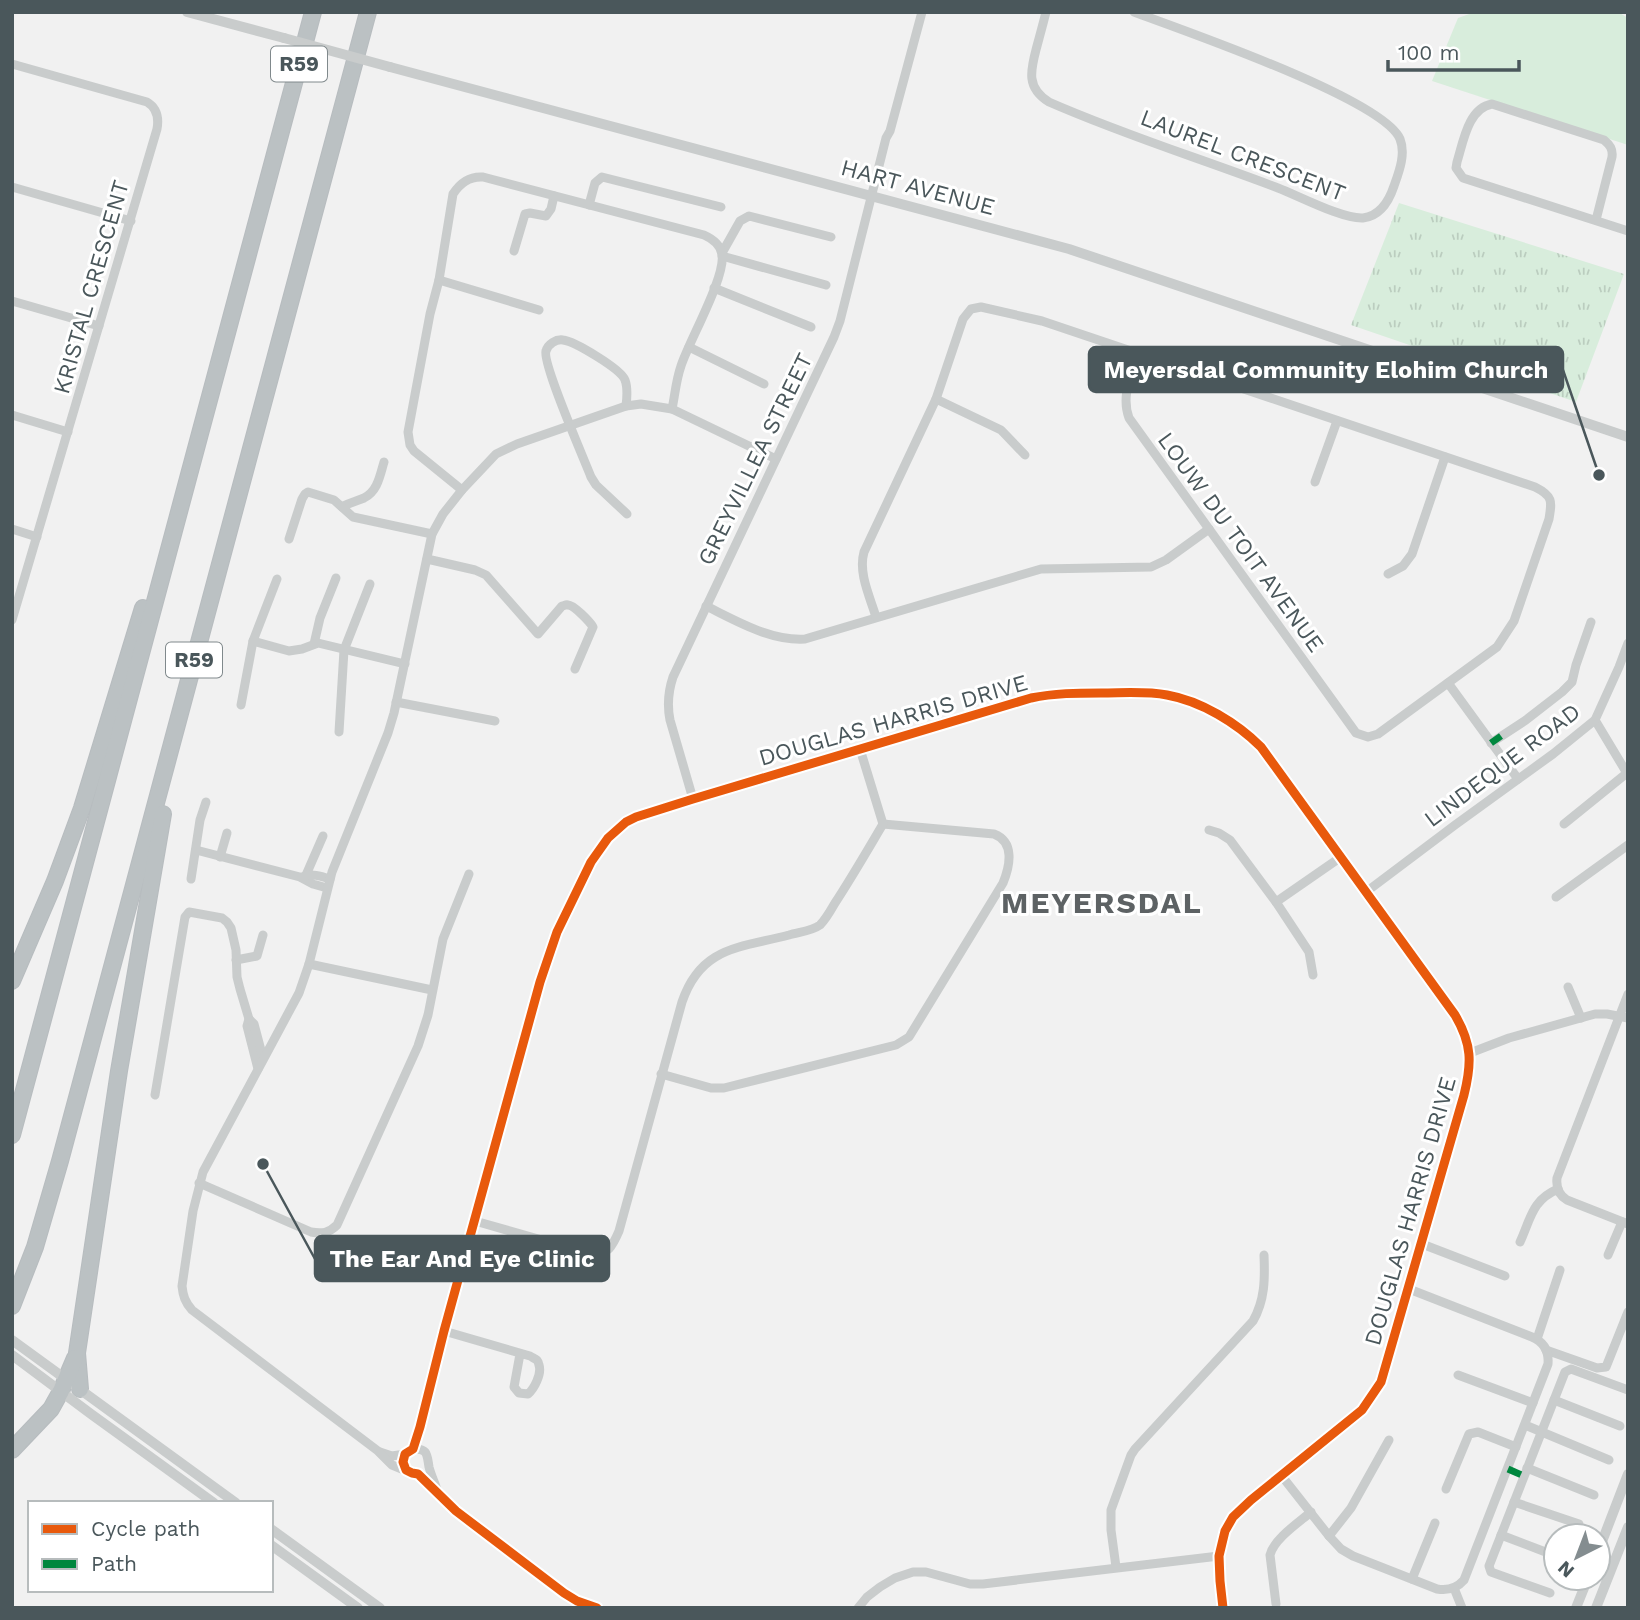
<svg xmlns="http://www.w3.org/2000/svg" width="1640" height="1620" font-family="'Work Sans',sans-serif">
	<defs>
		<pattern id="grass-tufts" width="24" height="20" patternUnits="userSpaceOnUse" patternTransform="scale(1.75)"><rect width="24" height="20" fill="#d8eddc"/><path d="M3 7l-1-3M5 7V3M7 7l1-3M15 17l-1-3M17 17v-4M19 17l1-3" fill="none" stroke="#bbcdbf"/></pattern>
	</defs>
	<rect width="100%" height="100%" fill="#f1f1f1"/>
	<path fill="url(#grass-tufts)" d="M 1399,203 L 1624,274 L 1576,402 L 1351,325 Z"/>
	<path fill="#d8eddc" d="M 1475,12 L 1618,12 L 1628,18 L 1628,145 L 1432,81 L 1458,18 Z"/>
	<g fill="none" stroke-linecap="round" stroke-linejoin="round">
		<g stroke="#b7bcbf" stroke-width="18">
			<g id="motorway">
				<path d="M 12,981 L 55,881 L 82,808 L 143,608"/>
				<path d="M 12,1135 L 313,12"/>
				<path d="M 12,1306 L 35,1247 L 60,1161 L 368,12"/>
				<path d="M 80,1389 L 77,1353 L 119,1071 L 163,814"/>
				<path d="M 12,1450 L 51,1409 L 61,1391 L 75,1358"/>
			</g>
		</g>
		<g stroke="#c9cccc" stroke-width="9">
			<path d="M 1046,12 C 1043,24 1040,35 1037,46 C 1031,69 1025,87 1049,102 C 1124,135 1202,159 1278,188 C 1299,196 1342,219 1363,218 C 1380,216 1389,201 1394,186 C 1399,172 1406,154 1400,139 C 1383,99 1182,30 1134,12"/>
			<path d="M 12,64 L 147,102 C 157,108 159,118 157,129 L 12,620"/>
			<path d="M 12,187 L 131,221"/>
			<path d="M 589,205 L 595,183 L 602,177 L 721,207"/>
			<path d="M 1596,220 L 1612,157 C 1613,149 1610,145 1604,140 L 1492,104 C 1468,108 1463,143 1457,162 L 1456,168 L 1463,178 L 1628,231"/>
			<path d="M 514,251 L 525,214 L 530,213 L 546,216 L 551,209 L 554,196"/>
			<path d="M 722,253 L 740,221 L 749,216 L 831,237"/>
			<path d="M 722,256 L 826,285"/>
			<path d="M 439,280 L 539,310"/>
			<path d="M 714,288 L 811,327"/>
			<path d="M 12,301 L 99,326"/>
			<path d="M 689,347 L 764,384"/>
			<path d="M 936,399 L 1001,430 L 1025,455"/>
			<path d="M 626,406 C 627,398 628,388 625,380 C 621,369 574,341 563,340 C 556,339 548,344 546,351 C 542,363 584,459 591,477 L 596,485 L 627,514"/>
			<path d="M 12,415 L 68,432"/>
			<path d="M 1315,482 L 1337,421"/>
			<path d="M 462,490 L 414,451 L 410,445 L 408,432 L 430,314 L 439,280 L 453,194 C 460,183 469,176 483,177 L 704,235 C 713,239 720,244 722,254 C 726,277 689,341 681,366 C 676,380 675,395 672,409"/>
			<path d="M 342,507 C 349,503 357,501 364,498 C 378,491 380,475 384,462"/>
			<path d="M 12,529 L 37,537"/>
			<path d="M 289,539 L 302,499 L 305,494 L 308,492 L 334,500 L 353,517 L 432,534"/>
			<path d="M 427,559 L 475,570 L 486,575 L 538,634 L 562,606 C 564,606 566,604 568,605 C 574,605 590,622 593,627 L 575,669"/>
			<path d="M 1388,574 L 1403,566 L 1412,554 L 1445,457"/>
			<path d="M 706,606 C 737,621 770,641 805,639 L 1041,569 L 1151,567 L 1166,560 L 1209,529"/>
			<path d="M 876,617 C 870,597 858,573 864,552 L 936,399 L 963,319 L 971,309 L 981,307 L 1042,321 L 1535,487 C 1553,496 1552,501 1549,519 L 1514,621 L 1497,647 L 1378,734 L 1368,737 L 1356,733 L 1129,418 C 1121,396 1131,376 1137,354"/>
			<path d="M 253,641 L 277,579"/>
			<path d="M 314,644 L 320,618 L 336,578"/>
			<path d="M 1448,683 L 1518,779"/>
			<path d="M 396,702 L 495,721"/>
			<path d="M 241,705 L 253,641 L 289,651 L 302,649 L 318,643 L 405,664"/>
			<path d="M 1595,720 L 1628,775"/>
			<path d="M 339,732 L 344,650 L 370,584"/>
			<path d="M 1491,743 L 1526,720 L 1562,692 L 1572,682 L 1576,665 L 1591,622"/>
			<path d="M 693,799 L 670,720 C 667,705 668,692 673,677 L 834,337 L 840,321 L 886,138 L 890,131 L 922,12"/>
			<path d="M 1564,824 L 1627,773"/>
			<path d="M 1209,830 L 1219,833 L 1230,840 L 1276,902"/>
			<path d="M 196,850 L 300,877 L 313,884 L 327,888"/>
			<path d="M 220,857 L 227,833"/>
			<path d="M 306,875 L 323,836"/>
			<path d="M 302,877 C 311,873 321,876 330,879"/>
			<path d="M 191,879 L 200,820 L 206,802"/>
			<path d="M 1366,892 L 1455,825 L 1553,754 L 1595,720 L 1619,667 L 1628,643"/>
			<path d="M 1556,897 L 1628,845"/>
			<path d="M 236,960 L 257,956 L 263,935"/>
			<path d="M 309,964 L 432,990"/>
			<path d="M 1313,975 L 1309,952 L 1276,902 L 1341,857"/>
			<path d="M 1568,987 L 1581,1018"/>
			<path d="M 1628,994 L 1557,1178 C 1556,1187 1559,1195 1567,1200 L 1628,1224"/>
			<path d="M 249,1019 L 247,1026 L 258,1069"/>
			<path d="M 1470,1053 L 1509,1038 L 1595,1014 L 1607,1014 L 1628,1018"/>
			<path d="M 661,1074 L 711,1088 L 724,1088 L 896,1045 L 909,1037 L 1003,883 C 1010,866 1015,842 994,834 L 883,824"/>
			<path d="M 155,1095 L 185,917 L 189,912 L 222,918 L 227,922 L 231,928 L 236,950 L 237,977 L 240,989 L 249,1019 L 254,1024 L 263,1058"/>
			<path d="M 199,1183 L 311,1232 C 322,1234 329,1233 337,1225 L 418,1046 L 428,1015 L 443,939 L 469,874"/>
			<path d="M 475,1221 L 591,1254 C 608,1256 613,1245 619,1231 L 682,1002 C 701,946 740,948 789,935 C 799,932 812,931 820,925 C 826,919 831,910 835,903 C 852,877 867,851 883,824 L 860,749"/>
			<path d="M 1520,1242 C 1531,1218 1532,1200 1558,1189"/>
			<path d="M 1422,1244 L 1505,1276"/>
			<path d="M 1608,1255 L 1622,1222"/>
			<path d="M 444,1331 L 530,1356 C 535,1359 538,1359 539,1365 C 542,1374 534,1389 528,1394 L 519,1393 L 514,1387 L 520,1354"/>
			<path d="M 1537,1339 L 1560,1270"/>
			<path d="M 1546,1350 L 1597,1368 L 1606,1367 L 1628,1312"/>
			<path d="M 1458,1375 L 1533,1403"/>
			<path d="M 1554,1400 L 1620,1426"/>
			<path d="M 1525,1425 L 1609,1460"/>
			<path d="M 413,1449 C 428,1448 427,1455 429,1467 C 431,1475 435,1483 437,1490"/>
			<path d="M 380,1452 L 392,1456 L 405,1454"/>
			<path d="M 1527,1468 L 1594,1495"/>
			<path d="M 409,1472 L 392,1465 L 378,1451 L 192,1310 C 185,1302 183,1296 182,1286 L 193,1211 L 203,1172 L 299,993 L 309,964 L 332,872 L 388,733 L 394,713 L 432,534 L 443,514 L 462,490 L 496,454 L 517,444 L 626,406 L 641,404 L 672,409 L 776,459"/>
			<path d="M 1281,1475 L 1329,1536 L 1341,1549 L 1353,1556 L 1437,1589 C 1448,1591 1457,1588 1464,1580 L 1548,1364 C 1549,1351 1544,1342 1532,1337 L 1409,1289"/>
			<path d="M 1446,1489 L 1469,1434 L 1478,1432 L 1516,1447"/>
			<path d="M 1514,1502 L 1579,1524"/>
			<path d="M 1501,1535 L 1556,1556"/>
			<path d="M 1329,1536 L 1351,1508 L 1389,1440"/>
			<path d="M 1116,1567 L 1111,1530 L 1111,1510 L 1131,1455 L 1135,1449 L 1253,1321 C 1265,1300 1265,1279 1264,1255"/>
			<path d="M 1412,1579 L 1435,1523"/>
			<path d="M 1454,1588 L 1462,1608"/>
			<path d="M 1550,1593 L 1491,1572 L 1489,1566 L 1565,1372 L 1571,1369 L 1628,1390"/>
			<path d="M 1276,1604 L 1270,1555 C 1274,1539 1298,1523 1311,1512"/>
			<path d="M 597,1608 L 577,1601 L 564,1593 L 456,1511 L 418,1474 L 412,1473 L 406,1470 L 403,1462 L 405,1454 L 413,1449 L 420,1427 L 444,1331 L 540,982 L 557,932 L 591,862 L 608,838 L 626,822 L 636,817 L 693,799 L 1031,698 C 1055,693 1077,693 1101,693 C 1123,693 1146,691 1167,695 C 1201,701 1237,723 1261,747 L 1455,1015 C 1472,1044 1472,1063 1464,1095 L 1381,1382 L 1362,1410 L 1251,1500 L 1233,1517 L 1225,1531 L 1219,1556 L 1220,1581 L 1223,1608"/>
			<path d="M 858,1608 L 867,1597 L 880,1587 L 895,1578 L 913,1572 L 926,1572 L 970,1584 L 983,1584 L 1219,1556"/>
		</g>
		<g stroke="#c9cccc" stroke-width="10">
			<path d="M 187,12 L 284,38"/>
			<path d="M 390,67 L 1069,249 L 1628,437"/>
			<path d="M 12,1340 L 236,1503"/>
			<path d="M 12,1355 L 91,1414 L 214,1503"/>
			<path d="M 271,1529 L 380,1608"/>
			<path d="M 271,1545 L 358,1608"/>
			<path d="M 1598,1552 L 1628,1474"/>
			<path d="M 1576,1608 L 1588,1578"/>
			<path d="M 1596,1608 L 1628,1527"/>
		</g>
		<use href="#motorway" stroke="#bbc1c3" stroke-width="16"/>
		<path stroke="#c9cccc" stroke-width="10" d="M 284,38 L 390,67"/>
		<g stroke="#00873e" stroke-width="7" stroke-dasharray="14 7" stroke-linecap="butt">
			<path d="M 1491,743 L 1501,736"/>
			<path d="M 1508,1469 L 1524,1476"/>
		</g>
		<g stroke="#fff" stroke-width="13">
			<path id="cycleway" d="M 597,1608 L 577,1601 L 564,1593 L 456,1511 L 418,1474 L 412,1473 L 406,1470 L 403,1462 L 405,1454 L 413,1449 L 420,1427 L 444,1331 L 540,982 L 557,932 L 591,862 L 608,838 L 626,822 L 636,817 L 693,799 L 1031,698 C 1055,693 1077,693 1101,693 C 1123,693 1146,691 1167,695 C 1201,701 1237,723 1261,747 L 1455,1015 C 1472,1044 1472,1063 1464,1095 L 1381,1382 L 1362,1410 L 1251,1500 L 1233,1517 L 1225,1531 L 1219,1556 L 1220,1581 L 1223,1608"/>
		</g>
		<use href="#cycleway" stroke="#e8590c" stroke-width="9"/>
	</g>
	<g text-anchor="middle" stroke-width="6" stroke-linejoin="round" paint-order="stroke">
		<g fill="#fff" stroke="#80898c" stroke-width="2">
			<rect x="271" y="46.5" width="56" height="35" rx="5"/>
			<rect x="166" y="642.5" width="56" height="35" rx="5"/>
		</g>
		<g font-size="21" font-weight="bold" fill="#4a575b">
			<text x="299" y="71">R59</text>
			<text x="194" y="667">R59</text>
		</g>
		<g font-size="23" fill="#4a575b" stroke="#fff">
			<text transform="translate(1243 155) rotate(21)" y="8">LAUREL CRESCENT</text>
			<text transform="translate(918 187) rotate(15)" y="8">HART AVENUE</text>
			<text transform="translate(91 287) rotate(-74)" y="8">KRISTAL CRESCENT</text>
			<text transform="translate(755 459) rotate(-64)" y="8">GREYVILLEA STREET</text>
			<text transform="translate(1241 542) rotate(54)" y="8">LOUW DU TOIT AVENUE</text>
			<text transform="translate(893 720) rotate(-16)" y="8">DOUGLAS HARRIS DRIVE</text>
			<text transform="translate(1502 765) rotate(-37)" y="8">LINDEQUE ROAD</text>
			<text transform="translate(1410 1211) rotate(-74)" y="8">DOUGLAS HARRIS DRIVE</text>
		</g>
		<g font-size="30" font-weight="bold" letter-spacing="2" fill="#5d6264" stroke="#fff">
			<text x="1102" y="913">MEYERSDAL</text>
		</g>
	</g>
	<path fill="none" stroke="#4a575b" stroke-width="2.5" d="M1599 475L1563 370M263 1164L315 1259"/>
	<g fill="#4a575b" stroke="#fff" stroke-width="2.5">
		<circle cx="1599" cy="475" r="7"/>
		<circle cx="263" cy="1164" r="7"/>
	</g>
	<g fill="#4a575b" stroke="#4a575b" stroke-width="2.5">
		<rect x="1089" y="347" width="474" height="45" rx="7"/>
		<rect x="315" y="1236" width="294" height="45" rx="7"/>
	</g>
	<g font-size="24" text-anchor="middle" font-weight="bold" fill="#fff">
		<text x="1326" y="378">Meyersdal Community Elohim Church</text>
		<text x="462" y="1267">The Ear And Eye Clinic</text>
	</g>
	<rect width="1640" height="1620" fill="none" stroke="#4a575b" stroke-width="28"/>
	<rect x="28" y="1501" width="245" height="91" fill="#ffffff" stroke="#b7bcbd" stroke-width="2"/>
	<rect x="42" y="1524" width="35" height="10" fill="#e8590c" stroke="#b7bcbd" stroke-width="2"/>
	<text x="91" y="1536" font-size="21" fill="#4a575b">Cycle path</text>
	<rect x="42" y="1559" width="35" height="10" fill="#00873e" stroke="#b7bcbd" stroke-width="2"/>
	<text x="91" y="1571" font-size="21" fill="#4a575b">Path</text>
	<g transform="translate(1577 1557) rotate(222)"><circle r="33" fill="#ffffff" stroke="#b7bcbd" stroke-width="2"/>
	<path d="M0-5L12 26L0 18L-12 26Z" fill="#848d90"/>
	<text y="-10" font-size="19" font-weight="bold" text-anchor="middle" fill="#4a575b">N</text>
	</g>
	<path d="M1388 60v10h131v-10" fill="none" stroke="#4a575b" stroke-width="3.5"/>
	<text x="1398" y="60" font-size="21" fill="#4a575b" stroke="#ffffff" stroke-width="5" paint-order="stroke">100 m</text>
</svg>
